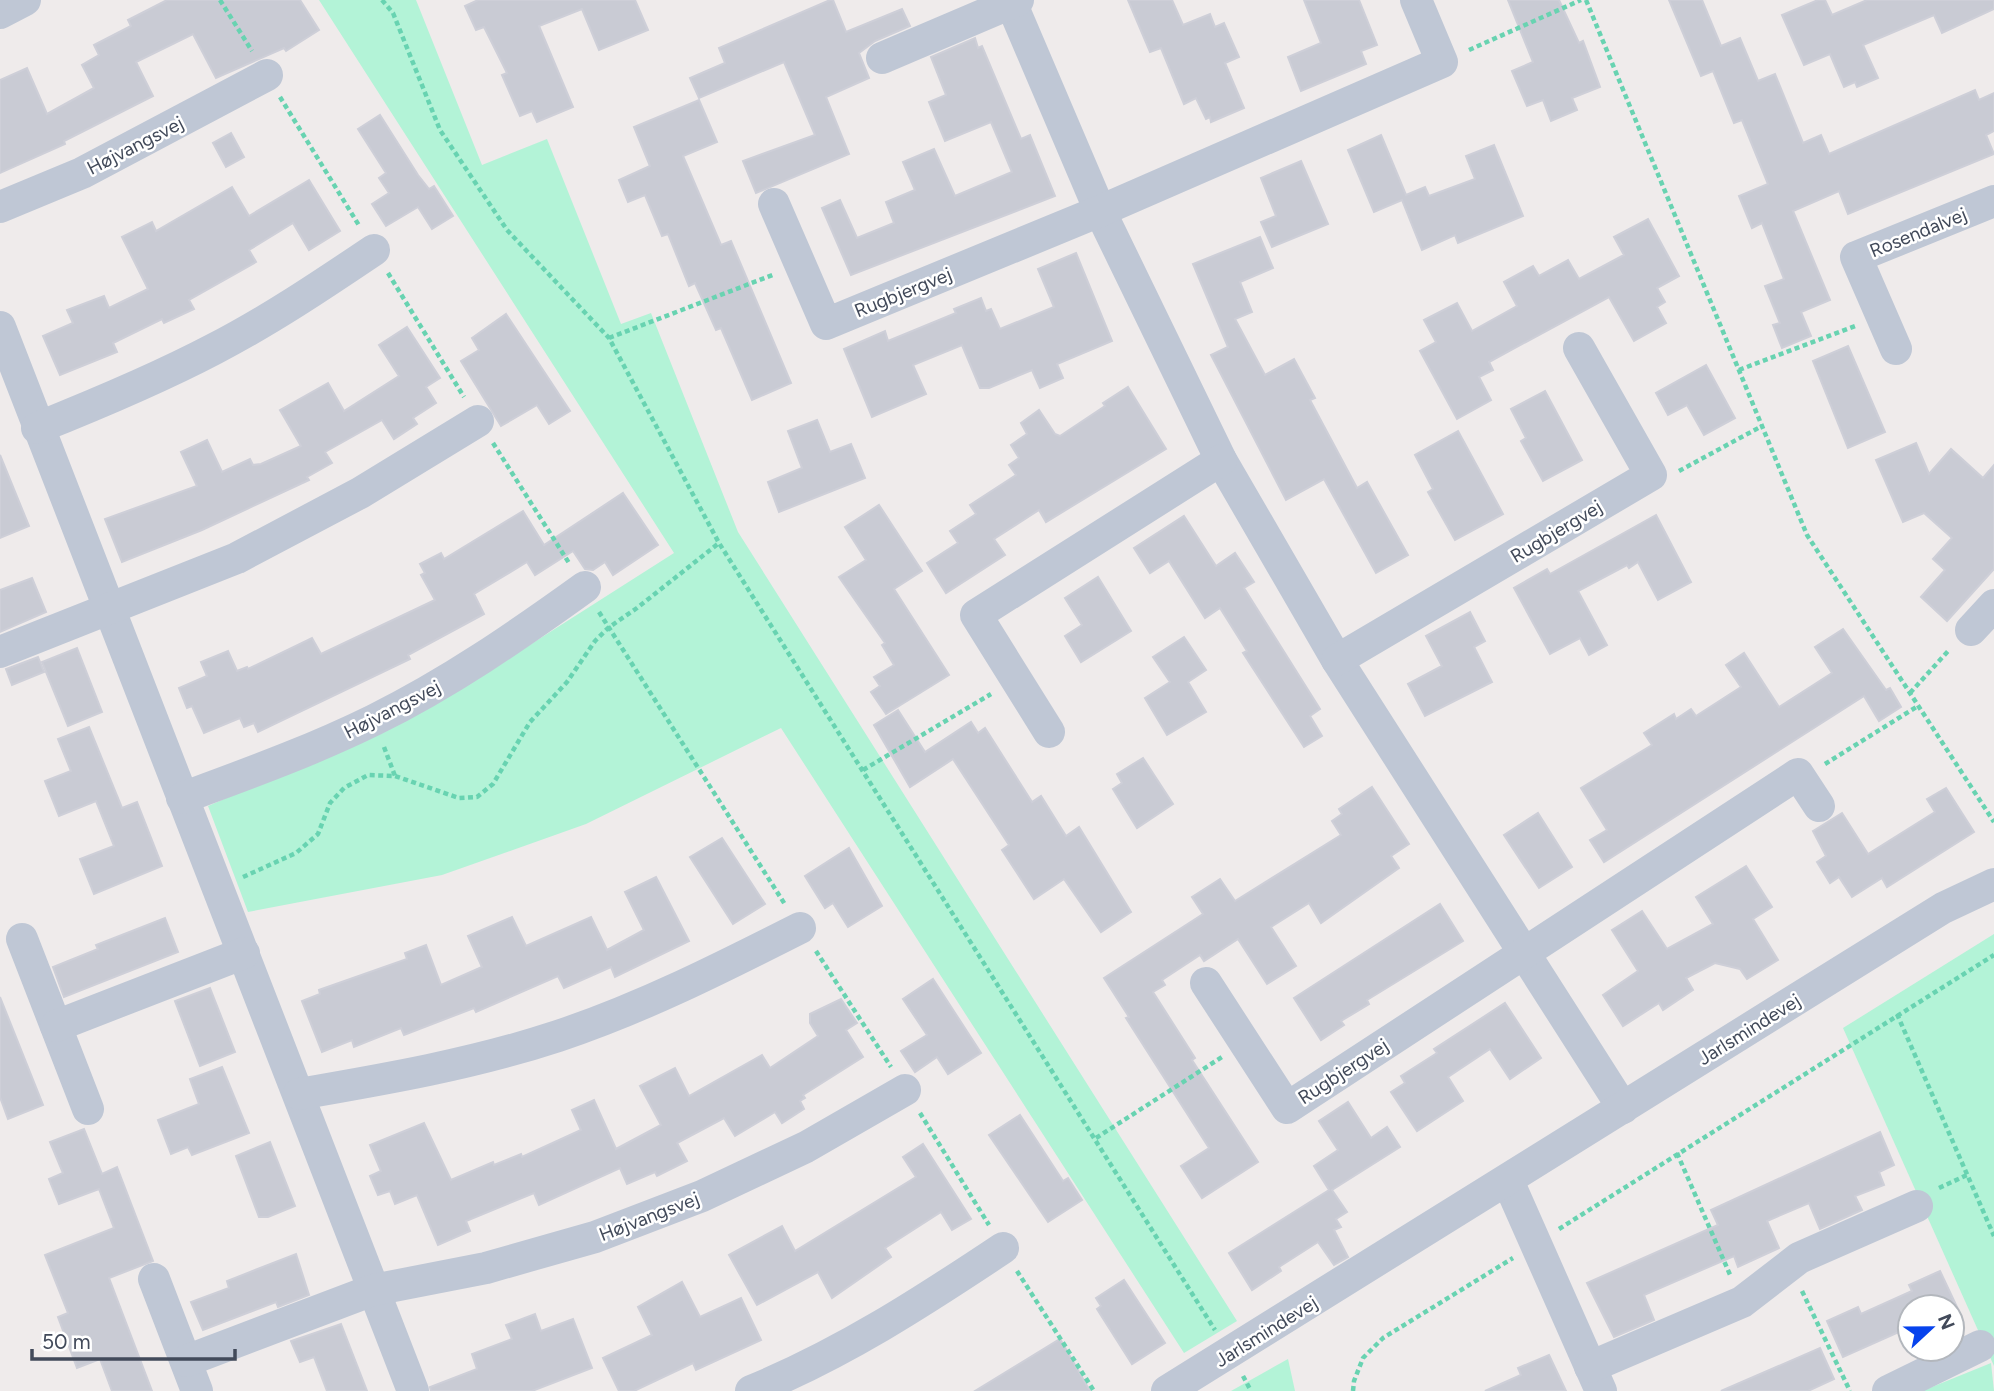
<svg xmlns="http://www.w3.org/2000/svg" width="1994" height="1391" font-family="Figtree,sans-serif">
	<rect width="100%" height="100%" fill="#efebeb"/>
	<g fill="#b3f3d7">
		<path d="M 319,0 L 416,0 L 482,165 L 547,139 L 621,324 L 651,313 L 738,532 L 1237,1321 L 1184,1353 L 781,728 L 586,824 L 442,875 L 248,912 L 208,806 L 384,730 L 478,678 L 674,553 Z"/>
		<path d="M 1994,934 L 1994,1366 L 1843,1028 Z"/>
		<path d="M 1288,1359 L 1295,1391 L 1231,1391 Z"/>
		<path d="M 1991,1363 L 1994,1391 L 1922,1391 Z"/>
	</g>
	<g fill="#c9cbd4" stroke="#cecfd8" stroke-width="2">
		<path d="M 167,0 L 300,0 L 319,30 L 286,51 L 284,48 L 216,78 L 193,34 L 136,62 L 153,96 L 64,141 L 65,144 L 0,173 L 0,80 L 27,68 L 47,114 L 94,88 L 82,65 L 99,55 L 94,45 L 131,26 L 128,20 Z"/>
		<path d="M 478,0 L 635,0 L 648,30 L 599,50 L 582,9 L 539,26 L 573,107 L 537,122 L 532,111 L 520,116 L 502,75 L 507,73 L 484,27 L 476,30 L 465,6 Z"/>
		<path d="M 830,0 L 833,0 L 846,32 L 902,9 L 910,26 L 875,41 L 859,53 L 869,78 L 826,97 L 849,154 L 756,193 L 743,161 L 815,135 L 784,62 L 699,98 L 690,78 L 725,63 L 719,48 Z"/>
		<path d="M 1128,0 L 1172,0 L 1183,25 L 1210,14 L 1215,27 L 1224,23 L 1239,57 L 1225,63 L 1244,108 L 1211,122 L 1210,117 L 1206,119 L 1196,98 L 1184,104 L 1161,48 L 1150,52 Z"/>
		<path d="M 1304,0 L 1359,0 L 1377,45 L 1361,51 L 1366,64 L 1301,91 L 1288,57 L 1321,43 Z"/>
		<path d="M 1508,0 L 1559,0 L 1579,43 L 1583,41 L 1600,87 L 1572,98 L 1577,110 L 1551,121 L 1543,100 L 1527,106 L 1512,71 L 1533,62 Z"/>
		<path d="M 1669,0 L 1702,0 L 1721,46 L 1740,38 L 1758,81 L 1775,74 L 1803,143 L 1821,135 L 1829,154 L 1975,90 L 1979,100 L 1994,93 L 1994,131 L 1986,135 L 1994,154 L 1848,214 L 1839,191 L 1793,211 L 1830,300 L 1801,312 L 1811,336 L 1782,348 L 1773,325 L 1780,323 L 1765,286 L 1784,279 L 1762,223 L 1752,228 L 1739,196 L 1768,184 L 1742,120 L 1734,123 L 1713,71 L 1701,76 Z"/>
		<path d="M 1818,0 L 1825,0 L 1832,15 L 1867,0 L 1994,0 L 1994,9 L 1942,33 L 1934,15 L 1863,45 L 1878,78 L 1857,87 L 1855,82 L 1844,87 L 1830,54 L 1804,65 L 1782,15 Z"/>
		<path d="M 975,38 L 978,48 L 982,46 L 1021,139 L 1030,135 L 1055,196 L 851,275 L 822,208 L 840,200 L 857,238 L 894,223 L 886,202 L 915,190 L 903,162 L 934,149 L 955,196 L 1012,172 L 991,122 L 945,141 L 929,102 L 946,95 L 931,57 Z"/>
		<path d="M 699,100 L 717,142 L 683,156 L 721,245 L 731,241 L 791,383 L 752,400 L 721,328 L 716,330 L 695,283 L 689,286 L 668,234 L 662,236 L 645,195 L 628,202 L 619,180 L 650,166 L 634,127 Z"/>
		<path d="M 380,115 L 418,175 L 429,189 L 434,186 L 453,216 L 432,229 L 418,207 L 386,226 L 372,204 L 389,193 L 379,178 L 386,173 L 358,129 Z"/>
		<path d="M 231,133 L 244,157 L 226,167 L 213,143 Z"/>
		<path d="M 1381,135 L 1406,195 L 1425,187 L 1429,196 L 1475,179 L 1466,156 L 1494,145 L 1523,216 L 1458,243 L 1455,235 L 1422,250 L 1402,200 L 1374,212 L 1348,150 Z"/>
		<path d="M 1301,161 L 1328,224 L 1272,247 L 1261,222 L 1276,216 L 1261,178 Z"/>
		<path d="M 309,180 L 340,231 L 309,250 L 293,223 L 249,250 L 256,262 L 189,300 L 194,309 L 164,323 L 162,319 L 113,343 L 117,352 L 60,375 L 43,336 L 73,323 L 67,310 L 104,296 L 109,308 L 148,289 L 122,237 L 152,222 L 156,231 L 232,187 L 249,216 Z"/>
		<path d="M 1648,219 L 1679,276 L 1657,288 L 1665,302 L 1657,307 L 1666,323 L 1634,341 L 1609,297 L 1489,362 L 1493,370 L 1479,377 L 1491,400 L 1457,419 L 1420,351 L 1436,342 L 1424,320 L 1457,303 L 1472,331 L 1517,306 L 1504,282 L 1533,266 L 1539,276 L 1568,260 L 1579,279 L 1624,255 L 1614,237 Z"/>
		<path d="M 1260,237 L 1273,268 L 1240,282 L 1252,312 L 1235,319 L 1265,375 L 1294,359 L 1315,398 L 1310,400 L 1357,488 L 1367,482 L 1408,555 L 1376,573 L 1324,479 L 1286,500 L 1211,355 L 1228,347 L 1193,264 Z"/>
		<path d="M 1076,253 L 1112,341 L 1057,364 L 1063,378 L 1040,388 L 1032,370 L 989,388 L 980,388 L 962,345 L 913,365 L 926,394 L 872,417 L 844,349 L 885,331 L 888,341 L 956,313 L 954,309 L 981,298 L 986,311 L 991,309 L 1000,329 L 1054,307 L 1038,269 Z"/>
		<path d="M 506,314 L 570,411 L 549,424 L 537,405 L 501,426 L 461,361 L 479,350 L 472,338 Z"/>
		<path d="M 407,327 L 440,378 L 426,387 L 436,403 L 413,418 L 417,424 L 394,439 L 382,420 L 325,452 L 332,463 L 307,477 L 309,480 L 202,530 L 122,562 L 105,519 L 197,486 L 181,452 L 207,440 L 222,472 L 250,459 L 253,465 L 261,464 L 301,446 L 280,410 L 328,383 L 344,411 L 399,376 L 379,345 Z"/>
		<path d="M 1848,346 L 1885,432 L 1848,448 L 1813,361 Z"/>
		<path d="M 1706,365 L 1735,418 L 1704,435 L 1687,405 L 1668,415 L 1656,393 Z"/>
		<path d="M 1128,387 L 1166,449 L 1046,522 L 1039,510 L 994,539 L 1005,555 L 946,593 L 927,563 L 958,543 L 950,531 L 976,514 L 970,505 L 1016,475 L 1009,465 L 1019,458 L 1011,445 L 1027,434 L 1021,423 L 1039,410 L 1055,434 L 1060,436 L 1105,406 L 1103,403 Z"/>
		<path d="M 1545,391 L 1582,460 L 1543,481 L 1521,441 L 1526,438 L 1511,409 Z"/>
		<path d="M 817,420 L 830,452 L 851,444 L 865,478 L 779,512 L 768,482 L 802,468 L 788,431 Z"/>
		<path d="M 1458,431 L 1503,514 L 1455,540 L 1428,492 L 1433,489 L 1415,455 Z"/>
		<path d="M 1916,443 L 1929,474 L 1951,449 L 1983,478 L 1994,465 L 1994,569 L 1947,621 L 1921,597 L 1945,570 L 1933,559 L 1952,538 L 1924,513 L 1903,522 L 1876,460 Z"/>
		<path d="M 0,455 L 29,526 L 0,538 Z"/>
		<path d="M 623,493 L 658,545 L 613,575 L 605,562 L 593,570 L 585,569 L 573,551 L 535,575 L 527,562 L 474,594 L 484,614 L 408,655 L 410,659 L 258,732 L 254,723 L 244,727 L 240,718 L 204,733 L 192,706 L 187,708 L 179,688 L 207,676 L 201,662 L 228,651 L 237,671 L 247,667 L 248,669 L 312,638 L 321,654 L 435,600 L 421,575 L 425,573 L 420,564 L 441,553 L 444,559 L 523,511 L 544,545 Z"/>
		<path d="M 879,505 L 922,571 L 894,589 L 949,675 L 886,714 L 871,692 L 880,686 L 874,677 L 894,665 L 882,645 L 885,643 L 839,577 L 866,560 L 845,527 Z"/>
		<path d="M 1656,515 L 1691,582 L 1658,600 L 1638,562 L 1629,568 L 1627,565 L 1578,591 L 1607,645 L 1589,655 L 1580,638 L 1550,654 L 1514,588 L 1547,569 L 1550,574 Z"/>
		<path d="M 1184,516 L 1216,566 L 1235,553 L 1254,582 L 1244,588 L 1320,709 L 1310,716 L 1322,736 L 1304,747 L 1243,653 L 1247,651 L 1220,608 L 1205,618 L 1169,561 L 1150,573 L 1134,548 Z"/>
		<path d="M 1098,577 L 1131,631 L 1081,662 L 1065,636 L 1082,625 L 1065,598 Z"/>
		<path d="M 32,578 L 46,612 L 0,632 L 0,590 Z"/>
		<path d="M 1470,612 L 1485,641 L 1474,647 L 1492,682 L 1425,716 L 1408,684 L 1442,666 L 1426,636 Z"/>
		<path d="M 1843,629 L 1886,690 L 1890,688 L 1901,707 L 1879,721 L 1864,696 L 1604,862 L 1590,840 L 1607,830 L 1581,788 L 1652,745 L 1644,733 L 1674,714 L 1676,719 L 1691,709 L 1696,716 L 1741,687 L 1726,665 L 1744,653 L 1779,707 L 1832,673 L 1815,647 Z"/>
		<path d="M 1184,637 L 1206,670 L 1188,682 L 1206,712 L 1167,735 L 1145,698 L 1170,682 L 1153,657 Z"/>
		<path d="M 77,648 L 102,712 L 68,726 L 42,662 Z"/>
		<path d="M 38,657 L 44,672 L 12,685 L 6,669 Z"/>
		<path d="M 898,710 L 925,752 L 971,722 L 978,733 L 985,728 L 1032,802 L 1041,796 L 1066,836 L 1079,827 L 1131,912 L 1101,932 L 1064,879 L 1034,899 L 1002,850 L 1009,845 L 953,759 L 910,787 L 874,725 Z"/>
		<path d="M 89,727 L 122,808 L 137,802 L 162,866 L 94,894 L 80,859 L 114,846 L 96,801 L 59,816 L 45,781 L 71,771 L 58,739 Z"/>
		<path d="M 1143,758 L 1173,804 L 1137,828 L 1113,789 L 1122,783 L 1117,774 Z"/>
		<path d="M 1372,787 L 1409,844 L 1391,856 L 1399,868 L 1321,923 L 1309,903 L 1271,927 L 1296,966 L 1267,984 L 1238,939 L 1204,961 L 1200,955 L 1162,980 L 1165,985 L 1153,992 L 1195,1058 L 1192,1060 L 1258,1162 L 1202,1198 L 1181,1166 L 1209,1148 L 1126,1018 L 1129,1017 L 1104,978 L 1203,914 L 1192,897 L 1220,879 L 1235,901 L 1341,835 L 1332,821 L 1342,814 L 1339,809 Z"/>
		<path d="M 1946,788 L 1974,832 L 1887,887 L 1882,878 L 1852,897 L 1839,877 L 1830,883 L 1817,862 L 1826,856 L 1813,831 L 1842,813 L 1868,854 L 1935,812 L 1927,799 Z"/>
		<path d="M 1538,813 L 1572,867 L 1539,888 L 1504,835 Z"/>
		<path d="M 722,838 L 765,904 L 733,924 L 690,857 Z"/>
		<path d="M 849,848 L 882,906 L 848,927 L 833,903 L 825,908 L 805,876 Z"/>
		<path d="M 1746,866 L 1772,907 L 1753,919 L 1778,960 L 1747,979 L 1740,969 L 1715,963 L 1686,978 L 1693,990 L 1663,1010 L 1659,1003 L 1623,1026 L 1603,995 L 1638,971 L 1612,930 L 1642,911 L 1667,949 L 1713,924 L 1696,897 Z"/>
		<path d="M 656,877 L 689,941 L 615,977 L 611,967 L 564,988 L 558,976 L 476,1012 L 474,1008 L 404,1035 L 401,1028 L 354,1047 L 352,1040 L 322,1052 L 302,1001 L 320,994 L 319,990 L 407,959 L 405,953 L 426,945 L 441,985 L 482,967 L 468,936 L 512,917 L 526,946 L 591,917 L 607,950 L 644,930 L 625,892 Z"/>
		<path d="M 1440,904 L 1463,941 L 1367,1000 L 1369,1004 L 1341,1021 L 1344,1025 L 1321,1040 L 1294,998 Z"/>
		<path d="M 165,918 L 178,952 L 64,997 L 53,967 L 98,949 L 96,945 Z"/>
		<path d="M 933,979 L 981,1053 L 948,1074 L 937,1057 L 915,1072 L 901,1051 L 927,1035 L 903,999 Z"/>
		<path d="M 210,988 L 235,1052 L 200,1066 L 175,1001 Z"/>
		<path d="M 0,997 L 43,1105 L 8,1119 L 0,1097 Z"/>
		<path d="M 841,999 L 857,1023 L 846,1030 L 863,1057 L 803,1095 L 805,1098 L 800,1101 L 804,1109 L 782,1123 L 775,1112 L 735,1136 L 724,1118 L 677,1143 L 687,1161 L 657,1176 L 655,1172 L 627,1184 L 620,1168 L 539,1205 L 534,1193 L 466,1221 L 470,1231 L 438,1245 L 417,1195 L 395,1204 L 390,1191 L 378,1195 L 370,1176 L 381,1171 L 370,1145 L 424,1123 L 451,1180 L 493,1162 L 494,1165 L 521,1154 L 522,1157 L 581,1130 L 572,1110 L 594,1100 L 616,1149 L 661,1125 L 640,1086 L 675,1068 L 689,1096 L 762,1055 L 770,1068 L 818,1036 L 810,1023 L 810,1014 Z"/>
		<path d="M 1505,1003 L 1541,1058 L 1510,1079 L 1490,1049 L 1448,1077 L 1463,1101 L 1417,1131 L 1391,1092 L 1405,1083 L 1401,1076 L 1437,1053 L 1434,1049 Z"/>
		<path d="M 222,1067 L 249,1133 L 192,1155 L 188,1147 L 171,1154 L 158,1120 L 199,1104 L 190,1079 Z"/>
		<path d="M 1348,1102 L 1371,1138 L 1387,1127 L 1400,1147 L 1332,1190 L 1347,1212 L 1336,1219 L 1341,1227 L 1334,1230 L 1348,1257 L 1334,1265 L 1318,1242 L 1279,1267 L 1281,1271 L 1252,1290 L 1229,1253 L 1329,1190 L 1314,1166 L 1338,1150 L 1319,1121 Z"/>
		<path d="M 1020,1115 L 1063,1181 L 1068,1178 L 1082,1200 L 1048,1222 L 989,1135 Z"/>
		<path d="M 84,1129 L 102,1174 L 117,1167 L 153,1261 L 109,1278 L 152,1391 L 112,1391 L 100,1359 L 77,1368 L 58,1317 L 68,1313 L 45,1255 L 114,1228 L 99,1189 L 59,1204 L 49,1179 L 63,1173 L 50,1142 Z"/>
		<path d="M 1880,1132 L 1894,1165 L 1879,1172 L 1884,1185 L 1855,1196 L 1862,1210 L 1820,1229 L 1809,1203 L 1767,1221 L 1779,1248 L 1738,1267 L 1734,1256 L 1644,1295 L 1654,1320 L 1614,1337 L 1587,1283 L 1718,1225 L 1711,1210 Z"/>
		<path d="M 270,1142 L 295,1206 L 268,1217 L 259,1217 L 236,1156 Z"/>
		<path d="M 923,1144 L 971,1219 L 952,1230 L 941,1212 L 885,1248 L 891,1257 L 832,1298 L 818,1272 L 757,1305 L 729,1255 L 782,1226 L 795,1251 L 916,1177 L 903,1157 Z"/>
		<path d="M 296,1254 L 309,1295 L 278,1307 L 276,1302 L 203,1330 L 191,1302 L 229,1288 L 227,1281 Z"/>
		<path d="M 1940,1271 L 1957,1307 L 1910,1307 L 1910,1327 L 1843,1357 L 1827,1321 L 1858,1307 L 1861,1314 L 1912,1291 L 1909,1285 Z"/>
		<path d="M 1124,1280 L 1165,1343 L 1132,1364 L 1097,1309 L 1101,1306 L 1096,1298 Z"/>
		<path d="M 682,1282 L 700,1317 L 741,1298 L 761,1340 L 696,1370 L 693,1363 L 634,1391 L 619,1391 L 603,1358 L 652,1335 L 638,1307 Z"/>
		<path d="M 535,1314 L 541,1331 L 573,1319 L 592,1368 L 532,1391 L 431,1391 L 430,1387 L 477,1369 L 472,1354 L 512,1339 L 506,1325 Z"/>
		<path d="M 341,1324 L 367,1391 L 327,1391 L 314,1357 L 300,1362 L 291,1341 Z"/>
		<path d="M 1060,1339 L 1090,1391 L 975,1391 Z"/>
		<path d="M 1820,1348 L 1834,1379 L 1808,1391 L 1721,1391 Z"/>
		<path d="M 1549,1355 L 1566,1391 L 1485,1391 L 1521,1375 L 1518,1368 Z"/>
	</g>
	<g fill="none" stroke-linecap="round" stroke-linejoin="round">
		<g stroke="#68d3b1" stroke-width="4.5" stroke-dasharray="5 3.5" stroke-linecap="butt">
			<path d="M 220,0 L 252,51"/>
			<path d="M 382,0 L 393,13 L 440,130 L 507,230 L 609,338 L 719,543 L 1215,1330"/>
			<path d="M 1586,0 L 1807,535 L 1994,822"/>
			<path d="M 1469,50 L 1581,0"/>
			<path d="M 280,97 L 360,227"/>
			<path d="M 388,273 L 464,397"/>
			<path d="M 609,338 L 775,274"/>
			<path d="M 1739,370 L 1855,326"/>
			<path d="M 493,443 L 569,563"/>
			<path d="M 1679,471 L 1762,426"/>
			<path d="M 599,612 L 786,906"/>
			<path d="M 1910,693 L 1950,649"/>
			<path d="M 384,747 L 395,776"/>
			<path d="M 1825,764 L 1918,706"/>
			<path d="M 863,770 L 991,694"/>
			<path d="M 243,877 L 296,853 L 318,834 L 330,803 L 344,788 L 368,775 L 395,776 L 459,798 L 477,797 L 493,784 L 530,722 L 567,682 L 595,641 L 608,628 L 637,608 L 719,543"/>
			<path d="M 816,951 L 891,1067"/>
			<path d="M 1897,1014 L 1994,1236"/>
			<path d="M 920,1113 L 989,1225"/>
			<path d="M 1096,1138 L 1222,1057"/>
			<path d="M 1677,1153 L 1731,1277"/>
			<path d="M 1939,1188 L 1967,1175"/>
			<path d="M 1559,1229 L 1994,955"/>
			<path d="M 1017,1271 L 1094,1391"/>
			<path d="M 1802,1291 L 1850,1391"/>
			<path d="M 1243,1376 L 1251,1391"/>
			<path d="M 1353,1391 L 1354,1381 L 1363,1358 L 1383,1338 L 1513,1258"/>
		</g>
		<g stroke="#bfc7d5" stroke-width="32">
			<path d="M 1010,0 L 1100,211 L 1221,460 L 1337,660 L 1623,1108"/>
			<path d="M 0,13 L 25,0"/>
			<path d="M 882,58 L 1018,0"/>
			<path d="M 774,204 L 826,324 L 1100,211 L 1442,62 L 1416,0"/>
			<path d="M 0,207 L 82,173 L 267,75"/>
			<path d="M 0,327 L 413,1391"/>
			<path d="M 1896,349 L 1856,257 L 1994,201"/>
			<path d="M 37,428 C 97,404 157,379 214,349 C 270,320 322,285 374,250"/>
			<path d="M 1971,630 L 1994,605"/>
			<path d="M 0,652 L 237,558 L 360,493 L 478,421"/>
			<path d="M 1337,660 L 1651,475 L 1579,348"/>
			<path d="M 1049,732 L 976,615 L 1221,460"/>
			<path d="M 182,798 C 247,774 311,751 374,720 C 449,683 517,636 585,587"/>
			<path d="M 22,939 L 88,1109"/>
			<path d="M 1206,983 L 1287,1108 L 1798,774 L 1819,806"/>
			<path d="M 56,1026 L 244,953"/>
			<path d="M 299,1094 C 386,1079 473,1064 558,1036 C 642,1008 721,968 800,928"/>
			<path d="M 1508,1181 L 1601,1391"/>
			<path d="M 154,1279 L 197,1391"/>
			<path d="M 186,1361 L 373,1290 L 486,1268 L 595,1237 L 702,1196 L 806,1147 L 905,1090"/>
			<path d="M 1590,1367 L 1742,1302 L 1799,1258 L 1917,1206"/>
			<path d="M 751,1391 C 842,1354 922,1302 1003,1248"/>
			<path d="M 1167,1391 L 1943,908 L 1994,884"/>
			<path d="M 1888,1391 L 1980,1346"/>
		</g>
	</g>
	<g text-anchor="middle" stroke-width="5" stroke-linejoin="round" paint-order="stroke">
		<g font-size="19" fill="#424a5a" stroke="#fff">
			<text transform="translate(135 145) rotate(-27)" y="7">Højvangsvej</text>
			<text transform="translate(1918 232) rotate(-22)" y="7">Rosendalvej</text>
			<text transform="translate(903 292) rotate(-22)" y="7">Rugbjergvej</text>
			<text transform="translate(1556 531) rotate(-31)" y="7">Rugbjergvej</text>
			<text transform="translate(392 709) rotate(-27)" y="7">Højvangsvej</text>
			<text transform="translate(1749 1029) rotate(-32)" y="7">Jarlsmindevej</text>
			<text transform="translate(1343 1071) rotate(-33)" y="7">Rugbjergvej</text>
			<text transform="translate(649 1216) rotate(-21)" y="7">Højvangsvej</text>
			<text transform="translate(1266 1331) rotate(-32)" y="7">Jarlsmindevej</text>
		</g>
	</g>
	<g transform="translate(1931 1328) rotate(68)"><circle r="33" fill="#ffffff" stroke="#b3b7bd" stroke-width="2"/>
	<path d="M0-5L12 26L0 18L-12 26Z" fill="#0743ed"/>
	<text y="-10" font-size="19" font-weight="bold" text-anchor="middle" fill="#424a5a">N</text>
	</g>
	<path d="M32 1349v10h203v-10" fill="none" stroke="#424a5a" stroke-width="3.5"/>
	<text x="42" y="1349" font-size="21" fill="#424a5a" stroke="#ffffff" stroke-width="5" paint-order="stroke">50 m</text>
</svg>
